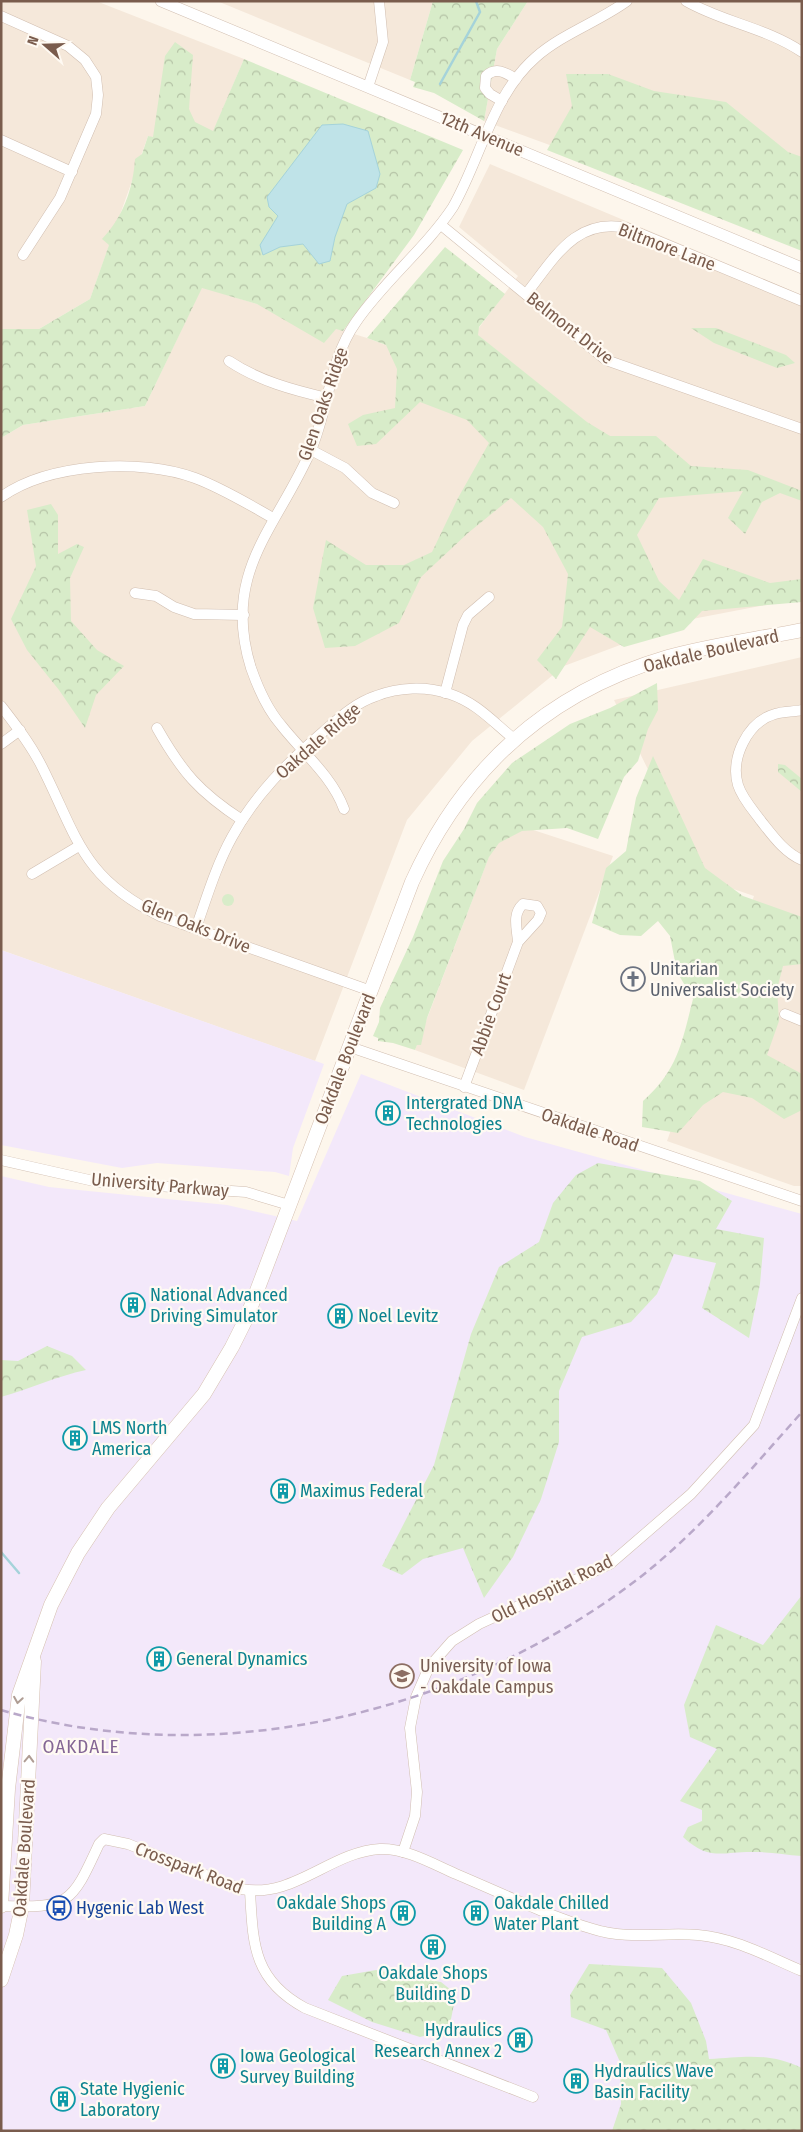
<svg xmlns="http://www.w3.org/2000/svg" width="803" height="2132" font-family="'Fira Sans Condensed',sans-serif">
	<defs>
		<pattern id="forest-crowns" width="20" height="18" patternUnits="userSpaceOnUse" patternTransform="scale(1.25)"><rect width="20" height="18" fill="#d8ecc9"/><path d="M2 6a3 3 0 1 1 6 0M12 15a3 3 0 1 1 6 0" fill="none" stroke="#b4c2a5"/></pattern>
	</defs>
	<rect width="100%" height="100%" fill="#fdf6ec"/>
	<g fill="#f5e8da">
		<path d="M 1,1 L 96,1 L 244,59 L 202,158 L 148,136 L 90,299 L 39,329 L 1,329 Z"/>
		<path d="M 217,1 L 433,1 L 410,80 Z"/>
		<path d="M 528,1 L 802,1 L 802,243 L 675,191 L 484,121 L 497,49 Z"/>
		<path d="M 490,164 L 802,295 L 802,598 L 687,620 L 564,666 L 472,741 L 407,820 L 315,1061 L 1,950 L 1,438 L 23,425 L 145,406 L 202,287 L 367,338 L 585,421 L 475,333 L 518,276 L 459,227 Z"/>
		<path d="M 802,657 L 802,1186 L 794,1186 L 667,1141 L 754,896 L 701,878 L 614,700 Z"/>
		<path d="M 503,820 L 613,856 L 524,1090 L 415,1050 Z"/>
	</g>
	<g fill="#f3e8fa">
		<path d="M 1,950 L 324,1064 L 293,1148 L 289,1176 L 275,1172 L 157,1163 L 122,1168 L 1,1145 Z"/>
		<path d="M 361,1074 L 525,1137 L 802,1214 L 802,2131 L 1,2131 L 1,1176 L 49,1187 L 227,1205 L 297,1221 Z"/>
	</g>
	<g fill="url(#forest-crowns)">
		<path d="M 433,1 L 528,1 L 497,49 L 484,121 L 434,93 L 413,87 L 415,82 L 410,80 Z"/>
		<path d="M 175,42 L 193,55 L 189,109 L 195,122 L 213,131 L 244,59 L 463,150 L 414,235 L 343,331 L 336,329 L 324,343 L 257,304 L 202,288 L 145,406 L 23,425 L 1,438 L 1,329 L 39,329 L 90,299 L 109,245 L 102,239 C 123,217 133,189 135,159 L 142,154 L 148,136 L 153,137 L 165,56 Z"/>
		<path d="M 566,74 L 608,74 L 654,91 L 726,102 L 788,152 L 802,157 L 802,251 L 547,150 L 572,106 Z"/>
		<path d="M 445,247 L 505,294 L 479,327 L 478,335 L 587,422 L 610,436 L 656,436 L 691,466 L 748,470 L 802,491 L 802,501 L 780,493 L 762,502 L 745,534 L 728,518 L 743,491 L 659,498 L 637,535 L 659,581 L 679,600 L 703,559 L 770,583 L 802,579 L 802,602 L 702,611 L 684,630 L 624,647 L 590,627 L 556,679 L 537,660 L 562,627 L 568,574 L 543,527 L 511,498 L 468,533 L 421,577 L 399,623 L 355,646 L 325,648 L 313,608 L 326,540 L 366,565 L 404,565 L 432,552 L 458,498 L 489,443 L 467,420 L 420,402 L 376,444 L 357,446 L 348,424 L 363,415 L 395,408 L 397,369 L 386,345 L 367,338 Z"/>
		<path d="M 691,328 L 716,328 L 786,355 L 795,363 L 777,368 L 714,343 Z"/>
		<path d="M 51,504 L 58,515 L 58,554 L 77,544 L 84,547 L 70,578 L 71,621 L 97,650 L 124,666 L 96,695 L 85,728 L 59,690 L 27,650 L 11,619 L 36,566 L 27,510 Z"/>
		<path d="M 657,683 L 658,710 L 648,729 L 638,761 L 624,777 L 598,839 L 567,828 L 522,831 L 499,843 L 489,857 L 427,1018 L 421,1045 L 417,1045 L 415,1050 L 393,1043 L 378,1041 L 378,1038 L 373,1036 L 379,1022 L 380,1008 L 413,937 L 443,861 L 464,829 L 477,803 L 512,763 L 570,724 L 610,708 Z"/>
		<path d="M 653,756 L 705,868 L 743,896 L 802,917 L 802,964 L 783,966 L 777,989 L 779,1021 L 767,1055 L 802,1074 L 802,1110 L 784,1119 L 752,1098 L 723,1092 L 703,1105 L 678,1133 L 642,1127 L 643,1101 C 678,1070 682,1042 693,999 L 677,972 L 670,936 L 658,921 L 641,936 L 620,935 L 592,923 L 606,868 L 626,851 L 636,798 Z"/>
		<path d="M 778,764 L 785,765 L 802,779 L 802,792 L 778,772 Z"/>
		<path d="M 598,1163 L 700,1181 L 732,1201 L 716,1229 L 764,1238 L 760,1284 L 749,1338 L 702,1308 L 716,1263 L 674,1254 L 657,1294 L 631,1322 L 582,1337 L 559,1391 L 559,1442 L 541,1499 L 513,1557 L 484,1598 L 463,1548 L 423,1559 L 402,1575 L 382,1566 L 434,1465 L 471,1334 L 499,1267 L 539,1242 L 553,1203 L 576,1175 Z"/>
		<path d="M 47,1346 L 72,1356 L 86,1370 C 57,1376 30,1389 1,1397 L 1,1360 L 18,1361 Z"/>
		<path d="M 802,1595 L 802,1856 C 786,1855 771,1852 755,1852 C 723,1851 710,1862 683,1837 L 688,1827 L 702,1821 L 702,1810 L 680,1801 L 717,1749 L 690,1737 L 684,1705 L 716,1625 L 763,1645 Z"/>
		<path d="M 589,1964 L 662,1968 L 691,2003 L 706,2041 L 709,2059 C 745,2057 768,2052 802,2068 L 802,2131 L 612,2131 L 621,2104 L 620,2062 L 606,2030 L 571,2017 L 570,1995 Z"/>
		<path d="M 376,1970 L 441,1982 L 456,1994 L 449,2029 L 420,2037 L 372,2022 L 328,2000 L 342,1976 Z"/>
	</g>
	<circle fill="#d8ecc9" cx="228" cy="900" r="6"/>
	<path fill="#bfe3e8" stroke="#a5d3da" d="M 343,124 L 368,131 L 380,174 L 376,188 L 347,204 L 335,237 L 330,261 L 319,264 L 303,244 L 280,247 L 263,255 L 260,245 L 278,216 L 269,207 L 267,197 L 322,125 Z"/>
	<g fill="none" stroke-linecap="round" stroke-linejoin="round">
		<g stroke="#a5d3da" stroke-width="2.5">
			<path d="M 440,84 L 480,12 L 476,1"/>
			<path d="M 1,1552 L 19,1573"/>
		</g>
		<g stroke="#d1beb0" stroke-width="11">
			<g id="minor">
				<path d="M 686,1 C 722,22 767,28 802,52"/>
				<path d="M 1,16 L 68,46 L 85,60 L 96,77 L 98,95 L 96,114 L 60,198 L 23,255"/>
				<path d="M 368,87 L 383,42 L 379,1"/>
				<path d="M 502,101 L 490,94 L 485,88 L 486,76 C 496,66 506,73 516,79"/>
				<path d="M 1,140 L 72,172"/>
				<path d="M 441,225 L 606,360 L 802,429"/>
				<path d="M 526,294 C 554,259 575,217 627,228 L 802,301"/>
				<path d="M 229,361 C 259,381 293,390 327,398"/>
				<path d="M 311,450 L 345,468 L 372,493 L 394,503"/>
				<path d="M 1,497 C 49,463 141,458 195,478 C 222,488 248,504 273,518"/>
				<path d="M 135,593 L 156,596 L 174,607 L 194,614 L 244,615"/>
				<path d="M 445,693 L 463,625 L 468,615 L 489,597"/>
				<path d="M 1,706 C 15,724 29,742 40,763 C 77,835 80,877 160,916 L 371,991"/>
				<path d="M 802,710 C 793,712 784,711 775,714 C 747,722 730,759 738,785 C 742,798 753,810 761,821 C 773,836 784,852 802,860"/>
				<path d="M 157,728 C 182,772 199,792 242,820"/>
				<path d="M 1,744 L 20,730"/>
				<path d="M 344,809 C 332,776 302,752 281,725 C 267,709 258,688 251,668 C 221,572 277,528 311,450 C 329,408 329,360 356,322 C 384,281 425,249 453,207 C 481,158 492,95 536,57 C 562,34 598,22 627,1"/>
				<path d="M 32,874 L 79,846"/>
				<path d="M 196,928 C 207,897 216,866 232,837 C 255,795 287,763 323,732 C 339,718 355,703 376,696 C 399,687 426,686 450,694 C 477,703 493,722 514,739"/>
				<path d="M 785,1014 L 802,1021"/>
				<path d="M 350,1047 L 802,1201"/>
				<path d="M 464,1087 L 518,942 L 538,920 L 541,913 L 537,906 L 523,904 C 512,914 517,928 518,942"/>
				<path d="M 1,1160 L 98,1182 L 246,1192 L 289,1205"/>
				<path d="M 403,1852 L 415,1816 L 417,1792 L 410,1728 L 416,1697 L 429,1667 L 452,1641 L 479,1624 L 610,1564 L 691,1494 L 754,1425 L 802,1298"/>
				<path d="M 250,1891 C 253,1944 253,1980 305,2008 L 533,2097"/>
				<path d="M 1,1906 C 69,1908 71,1905 99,1844 L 104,1839 L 128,1844 L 241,1889 C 294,1899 330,1852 380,1849 C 406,1848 433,1864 456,1874 C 501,1893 546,1915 593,1929 C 626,1940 664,1932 698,1935 C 735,1938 769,1957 802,1971"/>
			</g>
		</g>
		<g stroke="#d1beb0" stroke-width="12">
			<path id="tertiary" d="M 161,1 L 802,268"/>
		</g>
		<g stroke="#d6c0b0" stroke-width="15">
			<g id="secondary">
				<path d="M 1,1906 L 8,1789 L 19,1695 L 51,1605 L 78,1553 L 108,1508 L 204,1394 L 232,1347 L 247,1317 L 412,882 C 463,769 548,692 668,657 C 711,645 758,639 802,630"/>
				<path d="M 1,1980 L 16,1935 L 22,1906 L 34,1661"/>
			</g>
		</g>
		<use href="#minor" stroke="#fff" stroke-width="10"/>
		<use href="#tertiary" stroke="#fff" stroke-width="11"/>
		<use href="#secondary" stroke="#fff" stroke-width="14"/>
		<path stroke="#b9a8c9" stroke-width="2.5" stroke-dasharray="8 5" stroke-linecap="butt" d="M 1,1710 C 219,1773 466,1713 643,1575 C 703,1527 751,1469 802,1412"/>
	</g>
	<defs><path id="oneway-chevron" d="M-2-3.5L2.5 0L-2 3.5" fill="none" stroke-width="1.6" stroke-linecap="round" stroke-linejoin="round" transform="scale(1.25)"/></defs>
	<g stroke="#af9d94">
		<use href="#oneway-chevron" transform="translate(18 1700) rotate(99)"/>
		<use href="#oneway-chevron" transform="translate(29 1759) rotate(-88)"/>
	</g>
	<defs>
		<g id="church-ring" transform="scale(1.25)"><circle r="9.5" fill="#fffaf3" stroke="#6b7280" stroke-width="1.5"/><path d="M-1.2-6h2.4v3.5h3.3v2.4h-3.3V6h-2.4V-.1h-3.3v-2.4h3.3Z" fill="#6b7280"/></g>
		<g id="building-ring" transform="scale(1.25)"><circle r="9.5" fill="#fffaf3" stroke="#0f9aa8" stroke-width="1.5"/><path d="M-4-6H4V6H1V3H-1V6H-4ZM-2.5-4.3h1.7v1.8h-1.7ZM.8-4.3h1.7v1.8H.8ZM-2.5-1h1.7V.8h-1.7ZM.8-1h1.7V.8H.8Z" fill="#0f9aa8"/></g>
		<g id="university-ring" transform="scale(1.25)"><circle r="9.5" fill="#fffaf3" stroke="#8d6e63" stroke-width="1.5"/><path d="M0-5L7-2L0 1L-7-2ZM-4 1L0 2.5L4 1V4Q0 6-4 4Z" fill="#8d6e63"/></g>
		<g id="bus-ring" transform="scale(1.25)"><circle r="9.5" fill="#fffaf3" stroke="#1a4fb4" stroke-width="1.5"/><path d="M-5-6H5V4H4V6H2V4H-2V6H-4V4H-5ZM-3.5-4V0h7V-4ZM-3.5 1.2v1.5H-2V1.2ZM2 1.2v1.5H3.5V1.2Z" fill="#1a4fb4"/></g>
	</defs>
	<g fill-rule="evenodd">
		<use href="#church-ring" x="633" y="979"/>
		<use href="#building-ring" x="388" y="1113"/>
		<use href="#building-ring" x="133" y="1305"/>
		<use href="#building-ring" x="340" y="1316"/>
		<use href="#building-ring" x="75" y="1438"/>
		<use href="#building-ring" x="283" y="1491"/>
		<use href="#building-ring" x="159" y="1659"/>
		<use href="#university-ring" x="402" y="1676"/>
		<use href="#bus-ring" x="59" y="1908"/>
		<use href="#building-ring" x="403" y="1913"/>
		<use href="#building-ring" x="476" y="1913"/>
		<use href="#building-ring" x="433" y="1947"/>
		<use href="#building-ring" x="520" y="2040"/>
		<use href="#building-ring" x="223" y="2066"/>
		<use href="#building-ring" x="576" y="2081"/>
		<use href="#building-ring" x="63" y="2099"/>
	</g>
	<g text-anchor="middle" stroke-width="4.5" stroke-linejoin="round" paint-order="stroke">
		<g font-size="18" fill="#7a5c4d" stroke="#fffaf3">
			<text transform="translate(482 134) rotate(23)" y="6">12th Avenue</text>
			<text transform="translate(667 247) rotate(21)" y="6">Biltmore Lane</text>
			<text transform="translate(570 328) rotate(38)" y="6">Belmont Drive</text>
			<text transform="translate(323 404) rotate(-71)" y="6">Glen Oaks Ridge</text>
			<text transform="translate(711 651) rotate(-13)" y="6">Oakdale Boulevard</text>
			<text transform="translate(318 741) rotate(-41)" y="6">Oakdale Ridge</text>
			<text transform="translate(196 926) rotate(22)" y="6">Glen Oaks Drive</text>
			<text transform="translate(491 1014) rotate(-70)" y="6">Abbie Court</text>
			<text transform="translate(345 1059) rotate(-69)" y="6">Oakdale Boulevard</text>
			<text transform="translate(590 1130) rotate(19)" y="6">Oakdale Road</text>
			<text transform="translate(160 1185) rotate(5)" y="6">University Parkway</text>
			<text transform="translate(552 1589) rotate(-26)" y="6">Old Hospital Road</text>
			<text transform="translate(24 1848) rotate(-86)" y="6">Oakdale Boulevard</text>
			<text transform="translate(189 1868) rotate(21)" y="6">Crosspark Road</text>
		</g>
		<g font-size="18" fill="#5b616d" stroke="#fffaf3" text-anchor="start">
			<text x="650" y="975">Unitarian<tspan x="650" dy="21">Universalist Society</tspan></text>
		</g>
		<g font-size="18" fill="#0d838f" stroke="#fffaf3" text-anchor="start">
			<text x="406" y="1109">Intergrated DNA<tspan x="406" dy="21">Technologies</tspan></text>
			<text x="150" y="1301">National Advanced<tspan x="150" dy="21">Driving Simulator</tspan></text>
			<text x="358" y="1322">Noel Levitz</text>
			<text x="92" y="1434">LMS North<tspan x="92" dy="21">America</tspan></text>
			<text x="300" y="1497">Maximus Federal</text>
			<text x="176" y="1665">General Dynamics</text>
			<text x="386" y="1909" text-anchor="end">Oakdale Shops<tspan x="386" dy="21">Building A</tspan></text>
			<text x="494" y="1909">Oakdale Chilled<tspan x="494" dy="21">Water Plant</tspan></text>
			<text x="433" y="1979" text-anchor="middle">Oakdale Shops<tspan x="433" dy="21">Building D</tspan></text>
			<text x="502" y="2036" text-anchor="end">Hydraulics<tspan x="502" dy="21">Research Annex 2</tspan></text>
			<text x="240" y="2062">Iowa Geological<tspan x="240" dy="21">Survey Building</tspan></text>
			<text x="594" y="2077">Hydraulics Wave<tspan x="594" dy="21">Basin Facility</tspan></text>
			<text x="80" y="2095">State Hygienic<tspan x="80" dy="21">Laboratory</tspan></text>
		</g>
		<g font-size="18" fill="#785e54" stroke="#fffaf3" text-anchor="start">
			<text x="420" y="1672">University of Iowa<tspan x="420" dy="21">- Oakdale Campus</tspan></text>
		</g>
		<g font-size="18" fill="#164399" stroke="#fffaf3" text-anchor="start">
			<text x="76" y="1914">Hygenic Lab West</text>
		</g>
		<g font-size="19" letter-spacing="1" fill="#846695" stroke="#fffaf3">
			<text x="81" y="1753">OAKDALE</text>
		</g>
	</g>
	<rect width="803" height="2132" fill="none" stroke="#7a5c4d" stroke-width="5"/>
	<g transform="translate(45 45) rotate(290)" stroke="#fffaf3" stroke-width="4" paint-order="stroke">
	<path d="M0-4L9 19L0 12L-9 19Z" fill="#7a5c4d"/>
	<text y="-8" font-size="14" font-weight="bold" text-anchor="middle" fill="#7a5c4d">N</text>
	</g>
</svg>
